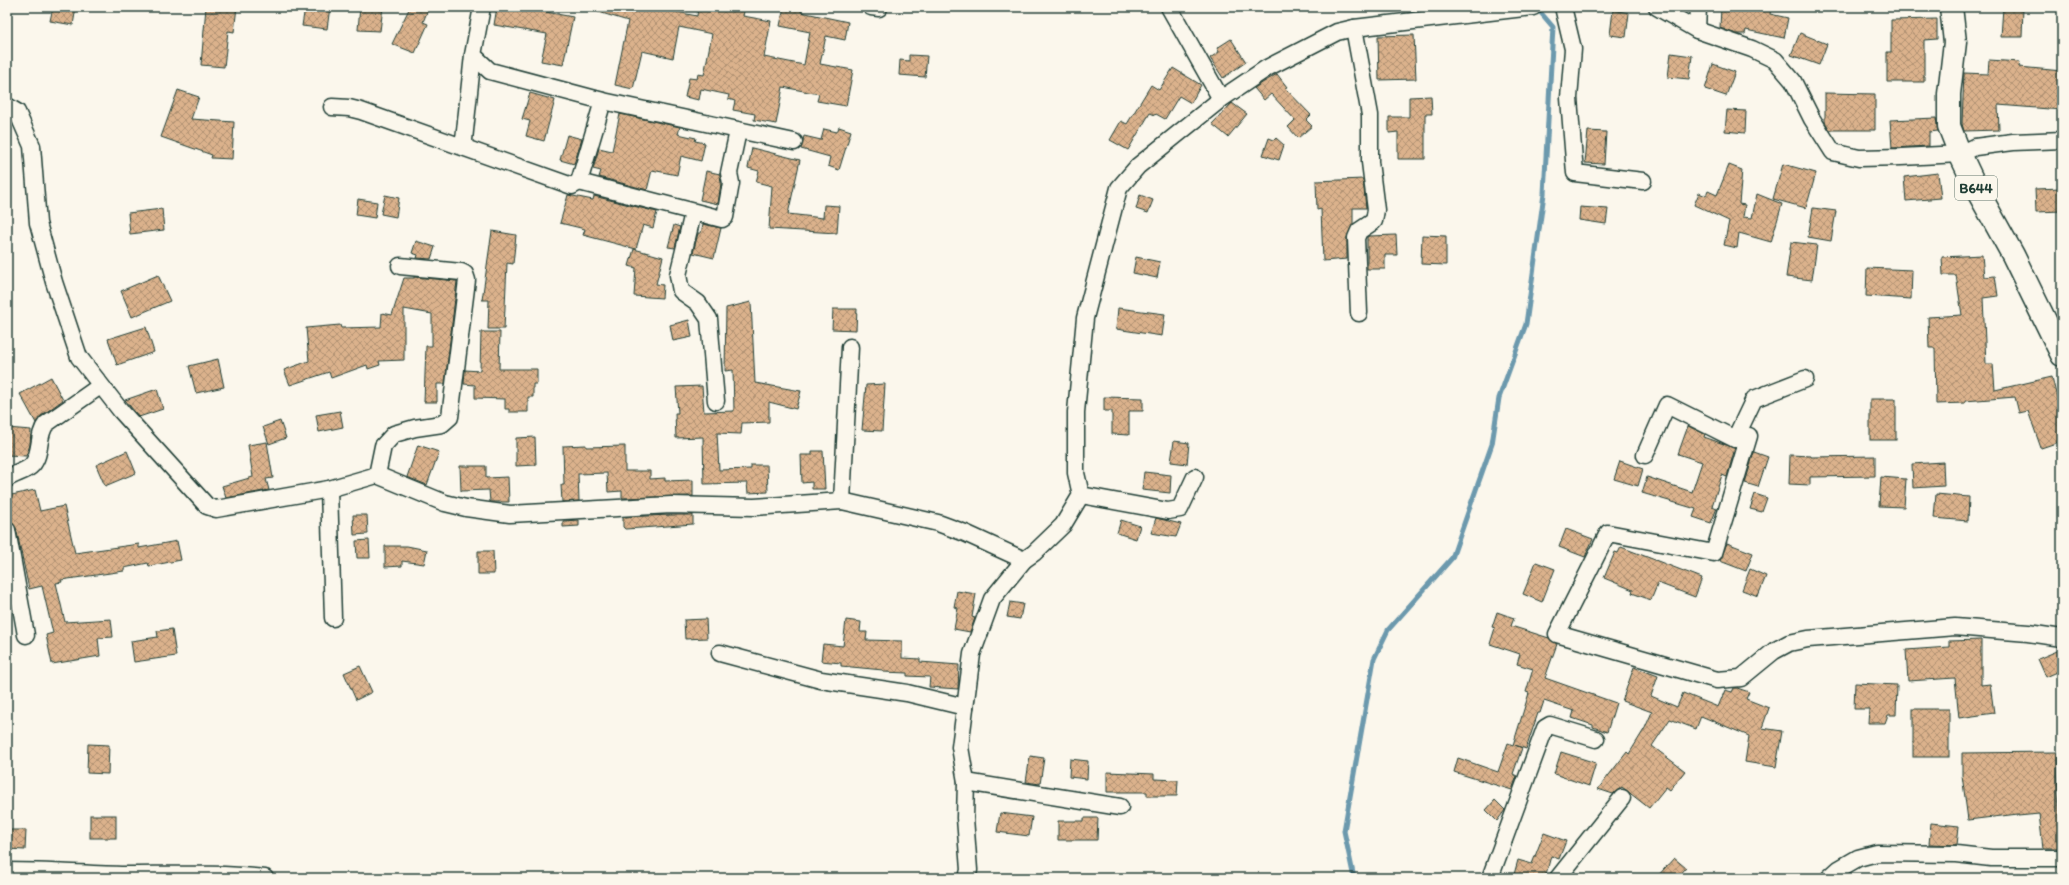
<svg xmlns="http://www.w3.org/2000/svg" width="2069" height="885" font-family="Itim,sans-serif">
	<defs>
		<pattern id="building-cross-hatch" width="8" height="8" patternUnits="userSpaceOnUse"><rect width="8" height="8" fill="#dbb28c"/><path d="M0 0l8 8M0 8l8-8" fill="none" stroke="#b19273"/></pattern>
	</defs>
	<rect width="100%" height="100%" fill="#fbf7ec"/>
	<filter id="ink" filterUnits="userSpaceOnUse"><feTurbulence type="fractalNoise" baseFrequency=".025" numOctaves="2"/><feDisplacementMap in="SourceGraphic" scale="8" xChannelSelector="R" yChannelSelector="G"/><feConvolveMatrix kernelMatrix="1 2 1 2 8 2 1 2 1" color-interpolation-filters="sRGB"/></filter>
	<g filter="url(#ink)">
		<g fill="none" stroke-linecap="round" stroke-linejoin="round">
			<path stroke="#6c99ad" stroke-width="5" d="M 1354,878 L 1344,831 L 1374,659 L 1388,630 L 1452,558 L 1492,444 L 1499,398 L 1526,324 L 1544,194 L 1553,27 L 1536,7"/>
		</g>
		<g fill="url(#building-cross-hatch)" stroke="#1f3d34">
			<path d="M 53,7 L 76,7 L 73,25 L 50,21 Z"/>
			<path d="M 206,7 L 237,7 L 234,32 L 228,31 L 224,67 L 201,65 Z"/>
			<path d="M 305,7 L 330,7 L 327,29 L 302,26 Z"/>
			<path d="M 360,7 L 383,7 L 380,31 L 358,30 Z"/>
			<path d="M 410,7 L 429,7 L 423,22 L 428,24 L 415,53 L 392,44 Z"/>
			<path d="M 497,7 L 536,7 L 535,10 L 573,17 L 563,65 L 541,61 L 547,34 L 494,25 Z"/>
			<path d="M 592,7 L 651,7 L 697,16 L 698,7 L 745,7 L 743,16 L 771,21 L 764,57 L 804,65 L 810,32 L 780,26 L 784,7 L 802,7 L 801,12 L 848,22 L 845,40 L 826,36 L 820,64 L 853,70 L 846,106 L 817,101 L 819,94 L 783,87 L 776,124 L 754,120 L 755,114 L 733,110 L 735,101 L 728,99 L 729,95 L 701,89 L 699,100 L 685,97 L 689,78 L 697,79 L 698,74 L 704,75 L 712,34 L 679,27 L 673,58 L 642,51 L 633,89 L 615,85 L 628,21 L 592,10 Z"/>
			<path d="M 1721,7 L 1771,7 L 1770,14 L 1788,18 L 1784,38 L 1746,30 L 1745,34 L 1736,34 L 1720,28 Z"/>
			<path d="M 2003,7 L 2023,7 L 2022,37 L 2001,37 Z"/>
			<path d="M 1613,10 L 1629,13 L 1626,37 L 1610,35 Z"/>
			<path d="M 1937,19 L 1937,39 L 1924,40 L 1924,82 L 1887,82 L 1887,52 L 1891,52 L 1891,20 Z"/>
			<path d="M 1800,33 L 1827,44 L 1819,65 L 1791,55 Z"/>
			<path d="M 1414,35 L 1416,79 L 1379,80 L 1378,36 Z"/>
			<path d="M 1231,39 L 1246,62 L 1223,78 L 1210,58 L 1219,52 L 1217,48 Z"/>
			<path d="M 1671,53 L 1692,56 L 1689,79 L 1668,77 Z"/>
			<path d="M 909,55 L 927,56 L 925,77 L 899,75 L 900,60 L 909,61 Z"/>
			<path d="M 1989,60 L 2020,62 L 2019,67 L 2062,71 L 2062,110 L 1998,105 L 1999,130 L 1964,131 L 1962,124 L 1964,73 L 1988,74 Z"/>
			<path d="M 1713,64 L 1735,72 L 1726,96 L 1705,89 Z"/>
			<path d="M 1173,68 L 1201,85 L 1191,103 L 1179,96 L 1165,119 L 1156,114 L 1155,115 L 1150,113 L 1128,150 L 1110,140 L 1121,121 L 1127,124 L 1151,85 L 1159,90 Z"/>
			<path d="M 1277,74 L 1287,87 L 1285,88 L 1311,115 L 1306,120 L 1312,126 L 1298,138 L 1288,127 L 1295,120 L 1271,94 L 1264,100 L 1254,88 Z"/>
			<path d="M 178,90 L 199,97 L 191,119 L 234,122 L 232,159 L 211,158 L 212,155 L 161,137 Z"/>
			<path d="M 530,93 L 555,100 L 544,141 L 526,136 L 530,121 L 522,119 Z"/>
			<path d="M 1825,93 L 1875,94 L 1875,130 L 1830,130 L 1825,122 Z"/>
			<path d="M 1431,96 L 1432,114 L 1425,114 L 1425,159 L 1398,159 L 1398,132 L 1389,133 L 1389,117 L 1409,117 L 1409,97 Z"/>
			<path d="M 1232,103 L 1247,114 L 1228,137 L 1212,124 Z"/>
			<path d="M 1727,110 L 1746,111 L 1745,133 L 1725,131 Z"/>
			<path d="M 620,114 L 680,127 L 678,134 L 696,138 L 695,141 L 705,143 L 701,161 L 681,156 L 677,175 L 652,170 L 647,190 L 599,177 L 601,171 L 593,169 L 599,148 L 612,151 Z"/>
			<path d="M 1936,118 L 1938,131 L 1929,132 L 1929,146 L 1892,148 L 1890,120 Z"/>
			<path d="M 839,127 L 851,131 L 839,170 L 828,166 L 830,157 L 801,149 L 804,136 L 821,140 L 824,129 L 837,132 Z"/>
			<path d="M 1588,131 L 1606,132 L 1604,164 L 1585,163 Z"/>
			<path d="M 567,135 L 582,139 L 574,164 L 560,160 Z"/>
			<path d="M 1269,138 L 1274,140 L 1276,138 L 1284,145 L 1279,160 L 1263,155 Z"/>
			<path d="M 752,148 L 800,160 L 788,214 L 823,218 L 824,205 L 839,206 L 837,233 L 769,229 L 772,186 L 756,182 L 759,171 L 748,168 Z"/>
			<path d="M 1783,164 L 1816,173 L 1806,208 L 1773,199 Z"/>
			<path d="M 1729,165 L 1742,170 L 1739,204 L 1745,205 L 1743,217 L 1752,218 L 1757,194 L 1782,204 L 1771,242 L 1739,233 L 1737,248 L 1724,245 L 1729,221 L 1694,205 L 1699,193 L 1706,196 L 1708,191 L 1717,195 Z"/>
			<path d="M 706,171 L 720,174 L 721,183 L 718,204 L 700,200 Z"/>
			<path d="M 1938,173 L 1941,198 L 1906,201 L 1904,177 Z"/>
			<path d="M 1363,179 L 1366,208 L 1353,208 L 1353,224 L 1347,238 L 1347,259 L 1323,261 L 1321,209 L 1317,210 L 1316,181 Z"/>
			<path d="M 2062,188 L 2062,211 L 2036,212 L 2035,189 Z"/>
			<path d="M 385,195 L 399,198 L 396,217 L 381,214 Z"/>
			<path d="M 568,195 L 593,200 L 594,196 L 657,212 L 653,228 L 643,225 L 636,249 L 583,235 L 585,229 L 560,223 Z"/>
			<path d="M 1140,195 L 1153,200 L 1148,213 L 1136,209 Z"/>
			<path d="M 358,199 L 377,202 L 375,218 L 356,215 Z"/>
			<path d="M 1580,207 L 1608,209 L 1606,224 L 1579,220 Z"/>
			<path d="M 1813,208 L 1836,211 L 1831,241 L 1808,237 Z"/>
			<path d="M 162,209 L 164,230 L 130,234 L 128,213 Z"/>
			<path d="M 703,224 L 721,228 L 714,258 L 693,253 L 698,233 L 701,233 Z"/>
			<path d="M 674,225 L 680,227 L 675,248 L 668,247 Z"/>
			<path d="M 492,231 L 516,235 L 513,264 L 507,263 L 504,329 L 488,329 L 489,300 L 482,300 Z"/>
			<path d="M 1396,235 L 1397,255 L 1385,255 L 1385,269 L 1367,269 L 1367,237 L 1369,236 Z"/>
			<path d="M 1422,235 L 1446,236 L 1446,265 L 1421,264 Z"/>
			<path d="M 416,241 L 435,247 L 431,259 L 417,258 L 418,255 L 412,253 Z"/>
			<path d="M 1791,242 L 1817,245 L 1812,280 L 1786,277 Z"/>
			<path d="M 634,249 L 663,257 L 656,284 L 663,285 L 662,298 L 634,296 L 636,268 L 629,266 Z"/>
			<path d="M 1982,255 L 1984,277 L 1995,276 L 1998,296 L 1983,298 L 1986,364 L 1993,364 L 1995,390 L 2052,377 L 2062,419 L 2062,441 L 2041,448 L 2028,411 L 2019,413 L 2015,397 L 1965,401 L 1965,403 L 1936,404 L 1935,348 L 1929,348 L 1928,317 L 1962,315 L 1956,275 L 1943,275 L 1942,257 Z"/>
			<path d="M 1136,257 L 1160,262 L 1157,278 L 1133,273 Z"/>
			<path d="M 1867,268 L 1912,270 L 1911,299 L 1866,296 Z"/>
			<path d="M 158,275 L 170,301 L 132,317 L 121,291 Z"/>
			<path d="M 414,277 L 457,281 L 445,384 L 437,384 L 437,402 L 424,402 L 426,346 L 432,346 L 432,314 L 404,309 L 404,360 L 379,361 L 380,365 L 368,369 L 367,365 L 331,378 L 329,372 L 290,385 L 284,370 L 309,361 L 306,328 L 340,325 L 341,328 L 381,327 L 382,313 L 392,315 L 404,278 L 414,278 Z"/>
			<path d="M 751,302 L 755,383 L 801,391 L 796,409 L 769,402 L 769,422 L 742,423 L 741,434 L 717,433 L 719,470 L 751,469 L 751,465 L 767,465 L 768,492 L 748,493 L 747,483 L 704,484 L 703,437 L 676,438 L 675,413 L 678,413 L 676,387 L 702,386 L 704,412 L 734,411 L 733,370 L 725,371 L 726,308 Z"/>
			<path d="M 1118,308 L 1165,314 L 1162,336 L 1116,329 Z"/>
			<path d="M 833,309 L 857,309 L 856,330 L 832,329 Z"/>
			<path d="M 689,320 L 692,337 L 673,341 L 670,325 Z"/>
			<path d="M 146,327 L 154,352 L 117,365 L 108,339 Z"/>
			<path d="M 481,332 L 500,332 L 499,369 L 537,369 L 537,384 L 533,384 L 533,397 L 528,397 L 528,412 L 509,412 L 509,409 L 505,409 L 505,399 L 475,398 L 475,385 L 464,384 L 465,370 L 480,371 Z"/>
			<path d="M 218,359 L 224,387 L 196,393 L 189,366 Z"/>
			<path d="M 51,377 L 63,400 L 41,416 L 36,423 L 20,394 Z"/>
			<path d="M 885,384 L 882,431 L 862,430 L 866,385 Z"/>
			<path d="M 157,389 L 163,409 L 139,417 L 125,400 Z"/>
			<path d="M 1104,397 L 1143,398 L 1143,411 L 1129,411 L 1129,435 L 1112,434 L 1112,411 L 1104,411 Z"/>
			<rect x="1870" y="399" width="26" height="41"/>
			<path d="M 340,411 L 343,427 L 319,432 L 316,415 Z"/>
			<path d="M 280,421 L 286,438 L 269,444 L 263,427 Z"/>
			<path d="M 1688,426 L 1705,434 L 1704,437 L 1735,448 L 1727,477 L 1722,475 L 1712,506 L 1717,508 L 1711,523 L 1693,517 L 1696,509 L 1642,493 L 1647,477 L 1692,492 L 1702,462 L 1678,454 Z"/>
			<path d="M 7,428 L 31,430 L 30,445 L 26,456 L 7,455 Z"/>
			<path d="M 535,437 L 536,465 L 516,466 L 516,438 Z"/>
			<path d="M 1174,441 L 1189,443 L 1187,464 L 1171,462 Z"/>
			<path d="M 267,442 L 273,478 L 266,479 L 269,490 L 226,498 L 222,486 L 253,477 L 248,445 Z"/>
			<path d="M 418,445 L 439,452 L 427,485 L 407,477 Z"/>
			<path d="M 586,445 L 586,447 L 625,446 L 625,471 L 650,471 L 650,479 L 665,478 L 665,481 L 693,480 L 693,496 L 622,498 L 622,491 L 608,492 L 607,473 L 578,474 L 579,501 L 562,502 L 561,485 L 564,485 L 563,446 Z"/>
			<path d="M 127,451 L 136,473 L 105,486 L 96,465 Z"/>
			<path d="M 812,451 L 823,451 L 825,489 L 812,489 L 812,482 L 802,483 L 801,455 L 812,455 Z"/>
			<path d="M 1754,452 L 1768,457 L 1758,487 L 1745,483 Z"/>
			<path d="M 1790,455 L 1811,456 L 1811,457 L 1875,456 L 1875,476 L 1810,477 L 1810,485 L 1789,484 Z"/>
			<path d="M 1620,461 L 1643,469 L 1638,486 L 1614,479 Z"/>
			<path d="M 1943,462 L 1944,486 L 1913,488 L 1912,464 Z"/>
			<path d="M 460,466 L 486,466 L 486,478 L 508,477 L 509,502 L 490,502 L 489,490 L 461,491 Z"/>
			<path d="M 1144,472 L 1171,475 L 1170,493 L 1142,490 Z"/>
			<path d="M 1881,477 L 1906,479 L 1904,507 L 1879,506 Z"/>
			<path d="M 35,490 L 40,511 L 64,506 L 75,553 L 139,544 L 139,548 L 177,541 L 181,560 L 149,566 L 148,563 L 124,568 L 124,571 L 61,580 L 62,582 L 56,583 L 65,622 L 111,619 L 113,637 L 98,638 L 100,656 L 52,664 L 46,635 L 53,633 L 42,586 L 29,589 L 16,528 L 10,520 L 12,520 L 7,499 L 7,496 Z"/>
			<path d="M 1755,494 L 1767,498 L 1762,512 L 1750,509 Z"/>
			<path d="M 1936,494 L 1969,497 L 1968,521 L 1934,518 Z"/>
			<path d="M 353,515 L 367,515 L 368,534 L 354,535 Z"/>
			<path d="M 671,515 L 693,515 L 693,524 L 641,528 L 625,529 L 623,527 L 623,517 Z"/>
			<path d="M 1156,518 L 1181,524 L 1176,537 L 1151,533 Z"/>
			<path d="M 579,520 L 579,526 L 563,527 L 563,521 Z"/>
			<path d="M 1121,520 L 1140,526 L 1136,539 L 1117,533 Z"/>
			<path d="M 1566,529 L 1593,539 L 1585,557 L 1559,547 Z"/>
			<path d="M 369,540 L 370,558 L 357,558 L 356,541 Z"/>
			<path d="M 1727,543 L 1753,553 L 1746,571 L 1720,561 Z"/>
			<path d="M 385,546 L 407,546 L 427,550 L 424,564 L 402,561 L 402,566 L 385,567 Z"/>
			<path d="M 1621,547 L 1702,578 L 1695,597 L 1658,583 L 1651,600 L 1632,593 L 1633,590 L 1604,578 L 1615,552 L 1618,553 Z"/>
			<path d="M 478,551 L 493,551 L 494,574 L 478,574 Z"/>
			<path d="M 1536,562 L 1555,569 L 1542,602 L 1523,594 Z"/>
			<path d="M 1750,569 L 1766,576 L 1758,596 L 1742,590 Z"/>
			<path d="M 957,591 L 976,594 L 972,617 L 975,618 L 970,632 L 954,629 L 958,608 L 954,607 Z"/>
			<path d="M 1010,602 L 1023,604 L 1020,619 L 1007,617 Z"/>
			<path d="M 1497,612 L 1514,618 L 1511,626 L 1549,638 L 1557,644 L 1545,678 L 1616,703 L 1607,732 L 1593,727 L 1593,725 L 1572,718 L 1574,711 L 1544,701 L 1540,713 L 1538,713 L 1526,749 L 1515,745 L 1522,748 L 1513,774 L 1517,776 L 1512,790 L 1454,772 L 1458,758 L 1498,772 L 1508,743 L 1513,745 L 1529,693 L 1526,692 L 1533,669 L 1517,664 L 1520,654 L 1490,644 L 1495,628 L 1492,627 Z"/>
			<path d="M 706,619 L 707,638 L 685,639 L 684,620 Z"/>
			<path d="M 846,620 L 861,622 L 860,632 L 867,632 L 866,640 L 902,641 L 902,658 L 920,659 L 920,662 L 959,665 L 958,689 L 929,687 L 930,677 L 907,676 L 907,673 L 883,672 L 883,670 L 841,666 L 841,663 L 821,661 L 823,644 L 843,646 Z"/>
			<path d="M 172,629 L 176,656 L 134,662 L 131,641 L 158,637 L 157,631 Z"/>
			<path d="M 1981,640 L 1981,685 L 1990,684 L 1994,713 L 1959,718 L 1955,678 L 1908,681 L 1906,650 L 1949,647 L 1949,641 Z"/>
			<path d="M 2062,649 L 2062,670 L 2046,677 L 2038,659 Z"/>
			<path d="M 360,666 L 372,692 L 356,700 L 344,673 Z"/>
			<path d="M 1634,667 L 1658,676 L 1651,696 L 1677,707 L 1683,693 L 1718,707 L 1725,690 L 1732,692 L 1734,688 L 1737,688 L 1749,692 L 1746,699 L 1769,708 L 1762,728 L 1782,731 L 1776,767 L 1745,762 L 1749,736 L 1701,716 L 1696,729 L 1670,719 L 1652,746 L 1685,771 L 1670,790 L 1666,787 L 1649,808 L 1622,787 L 1613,794 L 1598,789 L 1627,752 L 1629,754 L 1645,728 L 1652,712 L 1622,701 Z"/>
			<path d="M 1855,683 L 1897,685 L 1896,715 L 1888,715 L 1885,723 L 1868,723 L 1869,709 L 1854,709 Z"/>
			<rect x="1913" y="709" width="36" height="48"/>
			<path d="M 88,744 L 109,745 L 108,774 L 87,773 Z"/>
			<path d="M 1561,752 L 1596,763 L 1589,786 L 1554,774 Z"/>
			<path d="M 2057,752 L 2058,794 L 2062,848 L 2043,848 L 2039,814 L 2018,816 L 2018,814 L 1968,820 L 1962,775 L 1962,753 Z"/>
			<path d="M 1030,756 L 1044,758 L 1040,784 L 1026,782 Z"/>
			<path d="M 1070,759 L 1088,761 L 1087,779 L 1069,777 Z"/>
			<path d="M 1107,772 L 1154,774 L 1154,779 L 1178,780 L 1177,796 L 1147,796 L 1147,792 L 1107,792 Z"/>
			<path d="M 1495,800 L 1505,810 L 1497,821 L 1486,810 Z"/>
			<path d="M 1000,813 L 1032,817 L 1029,836 L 997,832 Z"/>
			<rect x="90" y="815" width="26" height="23"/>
			<path d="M 1084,818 L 1098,818 L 1097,840 L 1058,840 L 1058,821 L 1084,821 Z"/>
			<path d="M 1931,823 L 1959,826 L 1957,845 L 1929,844 Z"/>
			<path d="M 7,830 L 26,830 L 25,850 L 7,849 Z"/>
			<path d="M 1544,833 L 1566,841 L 1559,859 L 1551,856 L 1545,878 L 1513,878 L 1518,860 L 1532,864 Z"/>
			<path d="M 1674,858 L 1686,868 L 1677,878 L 1656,878 Z"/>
		</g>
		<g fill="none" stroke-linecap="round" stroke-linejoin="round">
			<g stroke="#1f3d34" stroke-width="19">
				<g id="street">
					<path d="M 482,7 L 473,55 L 490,71 L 603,101 L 794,142"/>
					<path d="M 871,7 L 879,8"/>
					<path d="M 1169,7 L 1221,99"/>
					<path d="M 1563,7 L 1573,49 L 1569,98 L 1575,173 L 1643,181"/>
					<path d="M 1657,7 L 1697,30 L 1752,49 L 1775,60 L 1793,81 L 1812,119 L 1833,152 L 1859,158 L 1901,157 L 1960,154 L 1975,147 L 2013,142 L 2062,140"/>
					<path d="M 1354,28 L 1370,115 L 1370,162 L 1376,210 L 1374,221 L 1359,231 L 1356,238 L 1359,313"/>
					<path d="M 1697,30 L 1698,7"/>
					<path d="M 603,101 L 579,182 L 722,219 L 725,217 L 731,183 L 729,173 L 738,131"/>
					<path d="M 7,106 L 17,112 L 32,146 L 38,223 L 54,282 L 79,357 L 121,411 L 207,506 L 216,509 L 329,489 L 377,475 L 445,503 L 466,508 L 510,514 L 671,505 L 754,507 L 842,501 L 938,523 L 965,533 L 1024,560"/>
					<path d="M 332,107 L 349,108 L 361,111 L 572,186 L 579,182"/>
					<path d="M 465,147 L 464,140 L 473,55"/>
					<path d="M 693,213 L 678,275 L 681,291 L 698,303 L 709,319 L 716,401"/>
					<path d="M 1735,439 L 1754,399 L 1805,379"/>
					<path d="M 1645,455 L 1667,405 L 1735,439 L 1749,436 L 1714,553 L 1608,533 L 1557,634 L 1717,680 L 1741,678 L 1774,651 L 1789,643 L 1808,639 L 1955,627 L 2028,633 L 2062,638"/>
					<path d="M 377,475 L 383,446 L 394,434 L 415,428 L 442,424 L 450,417 L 467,280 L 465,274 L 461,272 L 400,266"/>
					<path d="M 7,479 C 14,473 26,472 32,465 C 42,454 37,435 46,424 L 100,386"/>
					<path d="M 329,489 L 333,618"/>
					<path d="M 1081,495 L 1168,511 L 1180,509 L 1195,477"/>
					<path d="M 842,501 L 850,347"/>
					<path d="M 7,530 L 26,635"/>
					<path d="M 720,653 L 821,680 L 907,693 L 965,707"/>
					<path d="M 966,782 L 1120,807"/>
					<path d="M 7,871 C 47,871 86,874 125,875 C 172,875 219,873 265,878"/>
					<path d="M 967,878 L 969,870 L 965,818 L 966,782 L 960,747 L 972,654 L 992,599 L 1024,560 L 1034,553 L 1063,525 L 1081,495 L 1076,473 L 1076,412 L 1085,318 L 1119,188 L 1138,166 L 1221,99 L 1267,68 L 1337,32 L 1354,28 L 1533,7"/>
					<path d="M 1490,878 L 1545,728 L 1550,725 L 1596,739"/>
					<path d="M 1558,878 L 1622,798"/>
					<path d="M 1829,878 L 1839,869 L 1858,858 L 1877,853 L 1956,854 L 1991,858 L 2062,858"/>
				</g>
			</g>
			<g stroke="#1f3d34" stroke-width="25">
				<path id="primary" d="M 1951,7 L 1955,42 L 1949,94 L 1949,126 L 1960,154 L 1977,190 L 2013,255 L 2062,355"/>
			</g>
			<use href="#street" stroke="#fbf7ec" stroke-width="16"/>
			<use href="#primary" stroke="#fbf7ec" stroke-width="22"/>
		</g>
	</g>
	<g text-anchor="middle" stroke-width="3" stroke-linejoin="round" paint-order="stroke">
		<rect fill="#fbf7ec" stroke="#61756b" stroke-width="1" x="1955" y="176" width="42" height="24" rx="3"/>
		<g font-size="14" font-weight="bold" fill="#1f3d34">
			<text x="1976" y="193">B644</text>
		</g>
	</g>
	<rect width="2069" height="885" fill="none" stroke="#fbf7ec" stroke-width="24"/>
	<rect x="12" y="12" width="2045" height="861" fill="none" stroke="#1f3d34" stroke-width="1.5" filter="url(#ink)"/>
</svg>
